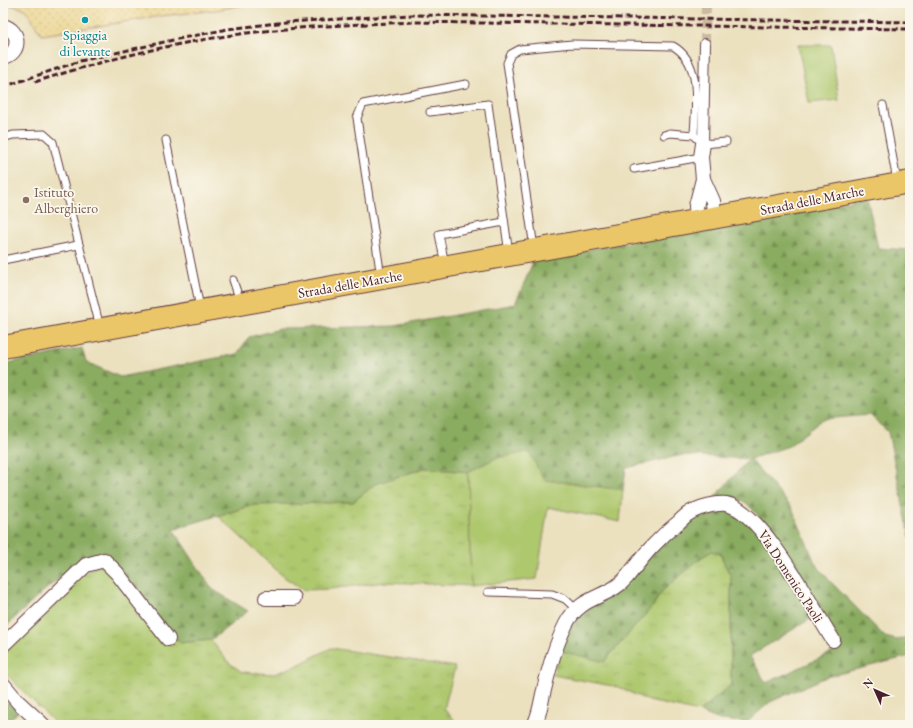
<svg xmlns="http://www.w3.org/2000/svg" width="913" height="728" font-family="'EB Garamond',serif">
	<defs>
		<pattern id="grass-tufts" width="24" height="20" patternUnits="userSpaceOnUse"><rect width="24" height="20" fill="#aec86e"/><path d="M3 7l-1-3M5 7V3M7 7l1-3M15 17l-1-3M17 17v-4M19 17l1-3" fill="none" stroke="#97ab5f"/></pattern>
		<pattern id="forest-firs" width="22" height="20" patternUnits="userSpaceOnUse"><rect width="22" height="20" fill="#8aac61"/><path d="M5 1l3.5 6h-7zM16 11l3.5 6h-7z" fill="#738b50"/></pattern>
		<pattern id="sand-dots" width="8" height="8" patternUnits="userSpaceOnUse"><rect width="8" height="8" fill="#eeda9e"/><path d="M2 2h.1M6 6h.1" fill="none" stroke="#cebb88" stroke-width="1.8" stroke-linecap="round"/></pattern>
	</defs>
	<rect width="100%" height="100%" fill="#fbf7ec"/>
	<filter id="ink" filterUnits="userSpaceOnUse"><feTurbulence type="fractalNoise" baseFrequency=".025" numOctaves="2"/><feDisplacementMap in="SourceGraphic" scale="8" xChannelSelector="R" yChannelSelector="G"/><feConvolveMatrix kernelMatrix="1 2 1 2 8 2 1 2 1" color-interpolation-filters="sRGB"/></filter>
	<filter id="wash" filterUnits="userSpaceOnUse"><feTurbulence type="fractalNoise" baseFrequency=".012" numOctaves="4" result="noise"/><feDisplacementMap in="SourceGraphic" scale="16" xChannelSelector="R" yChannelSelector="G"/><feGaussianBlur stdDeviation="0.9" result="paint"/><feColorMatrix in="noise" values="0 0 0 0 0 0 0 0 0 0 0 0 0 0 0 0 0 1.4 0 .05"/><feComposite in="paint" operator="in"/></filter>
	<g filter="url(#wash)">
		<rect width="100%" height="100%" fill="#ebe1bf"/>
		<g fill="url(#grass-tufts)" stroke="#7c744c">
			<path d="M 425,468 L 468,472 L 471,586 L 385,582 L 330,589 L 304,590 L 284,577 L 218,516 L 254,505 L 353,502 L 375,484 Z"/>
			<path d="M 712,551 L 720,554 L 731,577 L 731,685 L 699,712 L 649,701 L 618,687 L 553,675 L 561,651 L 652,607 L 662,591 L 702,557 Z"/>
			<path d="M 111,558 L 180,643 L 211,640 L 228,662 L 242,672 L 274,674 L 298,665 L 331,648 L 455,667 L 444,709 L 459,725 L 57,725 L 3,671 L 3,648 L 81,575 Z"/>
		</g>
		<g fill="url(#forest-firs)" stroke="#6a6646">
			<path d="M 867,197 L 878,248 L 910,250 L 910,538 L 888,432 L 870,415 L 823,419 L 789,446 L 750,459 L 792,508 L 815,563 L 829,580 L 885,637 L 897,640 L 910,636 L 910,656 L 826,677 L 770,702 L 747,722 L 720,720 L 699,712 L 731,685 L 731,577 L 720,554 L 712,551 L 702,557 L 662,591 L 652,607 L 604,662 L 561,651 L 571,623 L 685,520 L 711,508 L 731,509 L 756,526 L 815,616 L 750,656 L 766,683 L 842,648 C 828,623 762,507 741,500 C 733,497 722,499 713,499 L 749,459 L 682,455 L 626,468 L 623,490 L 544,480 L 496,458 L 468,472 L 424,468 L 375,484 L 353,502 L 254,505 L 173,529 L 212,589 L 248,611 L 211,640 L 180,643 L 106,552 L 85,558 L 45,590 L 3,629 L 3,364 L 82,348 L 86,362 L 120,377 L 237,354 L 249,337 L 280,329 L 395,326 L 515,304 L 534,260 Z"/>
			<path d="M 3,696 L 18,712 L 4,725 L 3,725 Z"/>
		</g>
		<path fill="url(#sand-dots)" stroke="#9c7c64" d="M 3,3 L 255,3 L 216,10 L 161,16 L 42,35 L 25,9 Z"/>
		<g fill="#aec86e" stroke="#7c744c">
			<path d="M 798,45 L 831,45 L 839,100 L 809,103 Z"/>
			<path d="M 529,452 L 544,480 L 623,490 L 620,522 L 548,507 L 537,579 L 471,586 L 468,472 L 496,458 Z"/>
		</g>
	</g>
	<g filter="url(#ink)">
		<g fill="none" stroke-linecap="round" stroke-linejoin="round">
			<path stroke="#cbbaa1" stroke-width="10" stroke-dasharray="10 5" stroke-linecap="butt" d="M 705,44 L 706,3"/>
			<g stroke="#623c41" stroke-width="9">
				<g id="service">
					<path d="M 883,105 L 897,181"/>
					<path d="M 430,112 L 488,104 L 509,254"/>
					<path d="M 664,135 L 670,133 L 694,135 L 703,144 L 726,142"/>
					<path d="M 3,138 L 13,135 L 44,134 L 53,142 L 100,327"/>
					<path d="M 166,140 L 200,308"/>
					<path d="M 634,169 L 701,157"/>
					<path d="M 534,248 L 507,63 L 511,54 L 520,49 L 572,44 L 673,46 C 703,63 695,106 694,135"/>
					<path d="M 3,260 L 78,245"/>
					<path d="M 445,265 L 439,234 L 504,222"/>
					<path d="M 381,277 L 357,118 L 363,104 L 466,84"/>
					<path d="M 233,280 L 240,301"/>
					<path d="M 488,592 L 552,594 L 565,599 L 576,609"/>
				</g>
			</g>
			<g stroke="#623c41" stroke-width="12">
				<path id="pedestrian" d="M 703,144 L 705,44"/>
			</g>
			<g stroke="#623c41" stroke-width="16">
				<g id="minor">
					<path d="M 3,26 C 21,30 21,54 3,57"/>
					<path d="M 703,179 L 713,201 L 714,218"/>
					<path d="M 697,221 L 696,206 L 703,179 L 701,157 L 703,144"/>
					<path d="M 266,598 L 294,598"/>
					<path d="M 3,645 L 86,565 L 104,560 L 117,573 L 168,639"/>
					<path d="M 3,684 L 18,702 L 43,725"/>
					<path d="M 534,725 C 540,715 541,701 544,690 C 549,668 556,644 566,624 C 581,594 609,599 627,577 C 644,555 657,539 679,522 C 683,518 688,513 693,511 C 701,507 716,503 726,504 C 762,510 813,609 833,640"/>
				</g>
			</g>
			<g stroke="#623c41" stroke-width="24">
				<path id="primary" d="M 3,347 L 910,182"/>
			</g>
			<use href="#service" stroke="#fff" stroke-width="7"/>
			<use href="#pedestrian" stroke="#fff" stroke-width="10"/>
			<use href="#minor" stroke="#fff" stroke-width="14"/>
			<use href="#primary" stroke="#ebc669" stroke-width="22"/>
			<g stroke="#4a1f2b" stroke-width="3" stroke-dasharray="6 3" stroke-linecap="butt">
				<path d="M 35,82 C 116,56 201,36 286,29 C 329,25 371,24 413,22 L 910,29"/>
				<path d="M 3,87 L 80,61 L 173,40 L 228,29 L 286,22 L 412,15 L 910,22"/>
			</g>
		</g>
	</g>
	<circle fill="#0f9aa8" stroke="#fbf7ec" stroke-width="1.5" cx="85" cy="20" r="4"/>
	<circle fill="#8d6e63" stroke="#fbf7ec" stroke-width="1.5" cx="26" cy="200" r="4"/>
	<g text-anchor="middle" stroke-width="3.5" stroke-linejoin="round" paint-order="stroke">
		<g font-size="14" fill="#0d838f" stroke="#fbf7ec">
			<text x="85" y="40">Spiaggia<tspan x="85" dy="16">di levante</tspan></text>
		</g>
		<g font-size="14" fill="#785e54" stroke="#fbf7ec" text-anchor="start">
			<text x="34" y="197">Istituto<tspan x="34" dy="16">Alberghiero</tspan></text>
		</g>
		<g font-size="14" fill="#4a1f2b" stroke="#fbf7ec">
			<text transform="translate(812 200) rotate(-11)" y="5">Strada delle Marche</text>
			<text transform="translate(350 284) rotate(-10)" y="5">Strada delle Marche</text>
			<text transform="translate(791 576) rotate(57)" y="5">Via Domenico Paoli</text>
		</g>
	</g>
	<rect width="913" height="728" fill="none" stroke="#fbf7ec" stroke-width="16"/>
	<g transform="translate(875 690) rotate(315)" stroke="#fbf7ec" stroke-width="3" paint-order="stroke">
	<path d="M0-3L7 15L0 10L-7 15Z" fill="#4a1f2b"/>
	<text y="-6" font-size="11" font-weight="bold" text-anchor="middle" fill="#4a1f2b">N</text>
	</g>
</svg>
